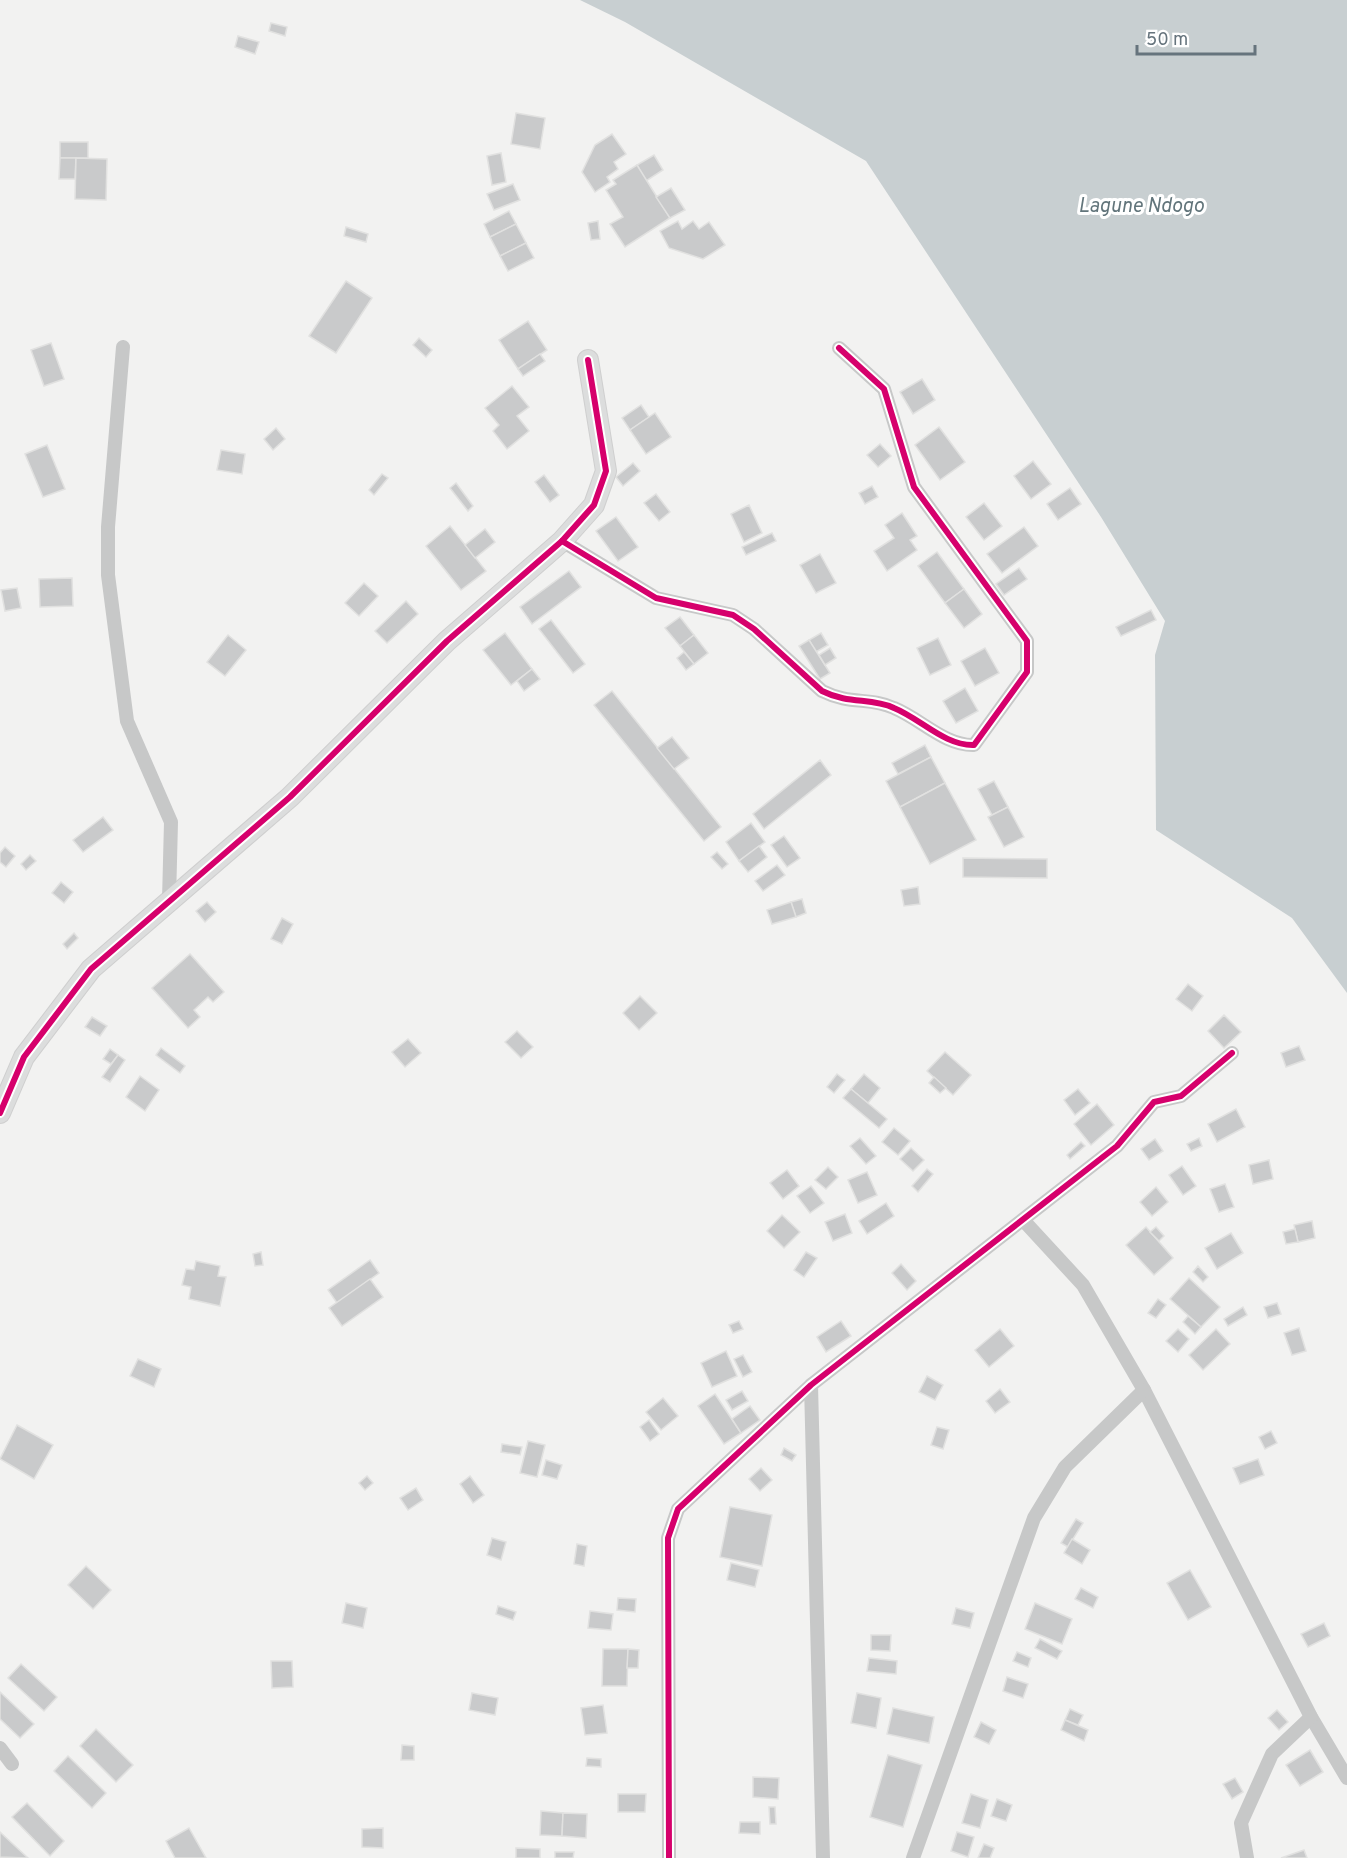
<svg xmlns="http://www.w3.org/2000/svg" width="1347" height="1858" font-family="Overpass,sans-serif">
	<rect width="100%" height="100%" fill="#f2f2f1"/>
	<path fill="#c8cfd1" d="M 580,0 L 1347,0 L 1347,993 L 1292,918 L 1156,830 L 1155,655 L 1165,621 L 1101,517 L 866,161 L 625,22 Z"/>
	<g fill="#c9cacb" stroke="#e1e1e0" stroke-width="1.5">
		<path d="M 271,23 L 287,27 L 285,36 L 269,31 Z"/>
		<path d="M 238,36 L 259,42 L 255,54 L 235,47 Z"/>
		<path d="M 516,113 L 545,118 L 540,149 L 511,144 Z"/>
		<path d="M 612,134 L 626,154 L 614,162 L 618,169 L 607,177 L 610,182 L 595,192 L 582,172 L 595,145 Z"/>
		<rect x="60" y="142" width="28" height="16"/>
		<path d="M 501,153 L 506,182 L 492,185 L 487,156 Z"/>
		<path d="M 654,155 L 663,170 L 646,181 L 637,165 Z"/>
		<path d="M 60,158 L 76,158 L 75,179 L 59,179 Z"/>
		<path d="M 76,158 L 107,159 L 106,200 L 75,199 Z"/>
		<path d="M 637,165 L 670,218 L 625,247 L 610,224 L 623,217 L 606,190 L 616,184 L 613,180 Z"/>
		<path d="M 513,184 L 520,200 L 494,210 L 487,194 Z"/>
		<path d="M 671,188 L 685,210 L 670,218 L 656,197 Z"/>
		<path d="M 509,211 L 516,224 L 490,237 L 484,224 Z"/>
		<path d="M 598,221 L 600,239 L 591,240 L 588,223 Z"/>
		<path d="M 678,221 L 682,229 L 693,221 L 699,229 L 709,222 L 725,245 L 703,259 L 669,248 L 660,231 Z"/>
		<path d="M 516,224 L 526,243 L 500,256 L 490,237 Z"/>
		<path d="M 346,227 L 368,234 L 366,242 L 344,236 Z"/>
		<path d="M 526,243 L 534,258 L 508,271 L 500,256 Z"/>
		<path d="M 346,281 L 372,298 L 336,353 L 309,336 Z"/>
		<path d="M 528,321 L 547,350 L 518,369 L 499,340 Z"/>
		<path d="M 419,338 L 432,350 L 426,357 L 413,345 Z"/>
		<path d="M 51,343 L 64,379 L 44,386 L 31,350 Z"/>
		<path d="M 540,354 L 545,361 L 523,376 L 518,369 Z"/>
		<path d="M 922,379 L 935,400 L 913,414 L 900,392 Z"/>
		<path d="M 512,386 L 529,407 L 517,416 L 529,431 L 507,449 L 493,431 L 499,425 L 485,408 Z"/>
		<path d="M 641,405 L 649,417 L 630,430 L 622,418 Z"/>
		<path d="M 655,413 L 671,437 L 646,454 L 630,430 Z"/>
		<path d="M 939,427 L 965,462 L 940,480 L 915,445 Z"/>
		<path d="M 276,428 L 285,439 L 273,450 L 264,439 Z"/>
		<path d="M 880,444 L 891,456 L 878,467 L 867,455 Z"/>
		<path d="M 47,445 L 65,489 L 43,497 L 25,454 Z"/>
		<path d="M 221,450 L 245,454 L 242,474 L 217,470 Z"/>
		<path d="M 1033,461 L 1051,484 L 1031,499 L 1014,476 Z"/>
		<path d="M 633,463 L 640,471 L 623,486 L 616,477 Z"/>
		<path d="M 382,474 L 388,478 L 374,495 L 369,490 Z"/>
		<path d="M 544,475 L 559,495 L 550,502 L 535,482 Z"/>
		<path d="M 456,483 L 473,506 L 468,511 L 450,488 Z"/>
		<path d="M 872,486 L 878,497 L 865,504 L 859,493 Z"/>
		<path d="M 1070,488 L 1081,504 L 1058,520 L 1047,504 Z"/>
		<path d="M 656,494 L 670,512 L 659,521 L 644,503 Z"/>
		<path d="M 984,503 L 1002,526 L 984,540 L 966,517 Z"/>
		<path d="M 749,505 L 762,533 L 744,542 L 731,514 Z"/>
		<path d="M 902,513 L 917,536 L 910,540 L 917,550 L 887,571 L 874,551 L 894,538 L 885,525 Z"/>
		<path d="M 616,517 L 638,547 L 618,561 L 596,531 Z"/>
		<path d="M 450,526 L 486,571 L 461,590 L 426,546 Z"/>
		<path d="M 1024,527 L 1038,546 L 1002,573 L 987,554 Z"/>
		<path d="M 485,529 L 495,542 L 475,558 L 465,545 Z"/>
		<path d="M 772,533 L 776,541 L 746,555 L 742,547 Z"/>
		<path d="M 937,552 L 964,589 L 945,603 L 918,566 Z"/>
		<path d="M 820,554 L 836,583 L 816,593 L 800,565 Z"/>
		<path d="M 1019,568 L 1027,579 L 1004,595 L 996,584 Z"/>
		<path d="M 569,571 L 581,587 L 532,624 L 520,607 Z"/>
		<path d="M 72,578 L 73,606 L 40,607 L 39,579 Z"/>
		<path d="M 364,583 L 378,596 L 359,616 L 345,603 Z"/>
		<path d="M 17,588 L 21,608 L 5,611 L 1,590 Z"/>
		<path d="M 964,589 L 982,614 L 964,628 L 945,603 Z"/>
		<path d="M 406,601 L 418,614 L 387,643 L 375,631 Z"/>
		<path d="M 1151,610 L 1156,620 L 1121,636 L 1116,627 Z"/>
		<path d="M 680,617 L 694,635 L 680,646 L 665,628 Z"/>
		<path d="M 551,620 L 585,664 L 573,673 L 539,629 Z"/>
		<path d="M 505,633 L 532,669 L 511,685 L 483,650 Z"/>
		<path d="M 821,633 L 828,645 L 816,652 L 809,640 Z"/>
		<path d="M 228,635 L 246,650 L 225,676 L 207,662 Z"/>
		<path d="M 694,635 L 708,653 L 694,664 L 680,646 Z"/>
		<path d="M 938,638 L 951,665 L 930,675 L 917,648 Z"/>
		<path d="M 809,640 L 830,673 L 820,679 L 799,646 Z"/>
		<path d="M 830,648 L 836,658 L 825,665 L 819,655 Z"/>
		<path d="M 985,648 L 999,673 L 975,686 L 961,661 Z"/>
		<path d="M 684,652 L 694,664 L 686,670 L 677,658 Z"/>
		<path d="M 532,669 L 540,679 L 524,691 L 517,681 Z"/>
		<path d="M 965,688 L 978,711 L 956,723 L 943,701 Z"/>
		<path d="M 612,691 L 721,827 L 704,841 L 594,705 Z"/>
		<path d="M 672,737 L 689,758 L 674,769 L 657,748 Z"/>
		<path d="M 925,745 L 931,757 L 898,774 L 892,763 Z"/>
		<path d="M 931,757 L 945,783 L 900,807 L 886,781 Z"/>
		<path d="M 820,760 L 831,775 L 764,829 L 753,814 Z"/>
		<path d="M 994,781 L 1008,807 L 992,815 L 978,789 Z"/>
		<path d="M 945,783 L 976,840 L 930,864 L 900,807 Z"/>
		<path d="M 1008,807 L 1024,837 L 1004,847 L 988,817 Z"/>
		<path d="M 103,817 L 113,830 L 83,852 L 73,840 Z"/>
		<path d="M 751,823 L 765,842 L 739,861 L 726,842 Z"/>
		<path d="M 784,836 L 800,858 L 787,867 L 771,845 Z"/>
		<path d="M 759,846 L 767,857 L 748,872 L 739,861 Z"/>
		<path d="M 5,847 L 15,856 L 6,867 L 0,862 L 0,853 Z"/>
		<path d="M 717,852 L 728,864 L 722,869 L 711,857 Z"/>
		<path d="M 30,855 L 36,861 L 26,870 L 21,864 Z"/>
		<path d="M 963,858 L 1047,859 L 1047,878 L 963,877 Z"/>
		<path d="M 777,865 L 785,875 L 763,891 L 755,881 Z"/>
		<path d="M 61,882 L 73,892 L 64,903 L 52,893 Z"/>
		<path d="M 918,887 L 920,904 L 904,906 L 901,890 Z"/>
		<path d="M 802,899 L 806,913 L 796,917 L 791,902 Z"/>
		<path d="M 207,902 L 216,912 L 205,922 L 196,911 Z"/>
		<path d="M 791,902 L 796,917 L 772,924 L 767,910 Z"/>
		<path d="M 282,918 L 293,924 L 282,944 L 271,939 Z"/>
		<path d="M 74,933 L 78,938 L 67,949 L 63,944 Z"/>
		<path d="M 190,954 L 224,992 L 213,1002 L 208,997 L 194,1010 L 200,1017 L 188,1028 L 152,988 Z"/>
		<path d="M 1188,984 L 1203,996 L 1192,1011 L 1176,999 Z"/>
		<path d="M 640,996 L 657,1013 L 639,1030 L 623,1013 Z"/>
		<path d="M 1224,1015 L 1241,1032 L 1224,1048 L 1208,1031 Z"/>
		<path d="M 92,1017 L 107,1026 L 100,1036 L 85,1027 Z"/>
		<path d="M 517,1031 L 533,1047 L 521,1058 L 505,1042 Z"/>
		<path d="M 408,1039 L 421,1053 L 405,1067 L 392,1052 Z"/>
		<path d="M 1299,1046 L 1305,1060 L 1286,1067 L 1281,1053 Z"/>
		<path d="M 161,1048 L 185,1066 L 180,1073 L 156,1055 Z"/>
		<path d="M 110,1049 L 118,1055 L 111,1064 L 103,1059 Z"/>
		<path d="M 945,1052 L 971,1075 L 953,1095 L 927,1071 Z"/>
		<path d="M 118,1055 L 125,1060 L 110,1082 L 102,1077 Z"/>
		<path d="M 837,1074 L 845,1080 L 834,1093 L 827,1087 Z"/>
		<path d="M 864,1074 L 880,1088 L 868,1103 L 851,1089 Z"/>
		<path d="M 140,1076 L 159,1090 L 145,1111 L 126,1097 Z"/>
		<path d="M 934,1077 L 946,1088 L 940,1093 L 929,1083 Z"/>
		<path d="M 851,1089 L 887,1119 L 879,1128 L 843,1098 Z"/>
		<path d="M 1078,1089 L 1090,1103 L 1075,1115 L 1064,1100 Z"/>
		<path d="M 1097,1104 L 1114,1125 L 1091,1145 L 1074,1124 Z"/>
		<path d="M 1236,1109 L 1245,1127 L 1217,1142 L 1208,1124 Z"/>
		<path d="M 894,1128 L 910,1141 L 898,1155 L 882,1142 Z"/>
		<path d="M 860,1138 L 876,1156 L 866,1164 L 850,1146 Z"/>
		<path d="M 1199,1138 L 1202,1146 L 1191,1151 L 1187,1144 Z"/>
		<path d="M 1155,1139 L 1163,1151 L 1149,1160 L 1141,1149 Z"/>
		<path d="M 1081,1142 L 1085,1146 L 1070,1159 L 1067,1155 Z"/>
		<path d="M 911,1148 L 924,1160 L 913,1171 L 900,1159 Z"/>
		<path d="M 1269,1160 L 1273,1179 L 1253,1184 L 1249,1165 Z"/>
		<path d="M 1182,1166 L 1196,1186 L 1183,1195 L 1169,1175 Z"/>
		<path d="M 828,1167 L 838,1177 L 826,1189 L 815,1180 Z"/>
		<path d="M 927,1169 L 933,1174 L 918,1192 L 912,1186 Z"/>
		<path d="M 787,1170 L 799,1186 L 783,1199 L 770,1183 Z"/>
		<path d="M 867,1172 L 877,1195 L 858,1203 L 848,1180 Z"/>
		<path d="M 1225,1184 L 1234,1207 L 1219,1212 L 1210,1189 Z"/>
		<path d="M 811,1186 L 824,1203 L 810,1213 L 797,1196 Z"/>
		<path d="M 1156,1187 L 1168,1202 L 1152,1216 L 1140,1202 Z"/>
		<path d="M 886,1203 L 894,1216 L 867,1234 L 859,1221 Z"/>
		<path d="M 845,1214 L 852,1233 L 833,1241 L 825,1222 Z"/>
		<path d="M 782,1215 L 800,1232 L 784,1248 L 767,1231 Z"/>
		<path d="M 1312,1221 L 1315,1238 L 1298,1242 L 1294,1225 Z"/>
		<path d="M 1146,1227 L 1173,1258 L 1154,1275 L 1126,1245 Z"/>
		<path d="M 1156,1227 L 1164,1236 L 1159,1241 L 1150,1232 Z"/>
		<path d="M 1295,1229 L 1298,1242 L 1286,1244 L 1283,1232 Z"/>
		<path d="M 1231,1233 L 1243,1253 L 1217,1269 L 1205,1248 Z"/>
		<path d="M 261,1252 L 263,1265 L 255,1266 L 253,1254 Z"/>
		<path d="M 806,1252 L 817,1258 L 804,1277 L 794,1270 Z"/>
		<path d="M 370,1260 L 379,1273 L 337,1303 L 328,1290 Z"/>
		<path d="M 196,1261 L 220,1266 L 218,1276 L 226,1277 L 220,1306 L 189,1299 L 191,1287 L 182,1285 L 186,1269 L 194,1270 Z"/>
		<path d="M 901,1264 L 916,1281 L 907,1290 L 892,1273 Z"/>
		<path d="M 1198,1266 L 1208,1277 L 1203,1282 L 1193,1272 Z"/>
		<path d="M 1189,1278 L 1220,1307 L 1201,1327 L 1170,1299 Z"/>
		<path d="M 370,1279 L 383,1297 L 342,1326 L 329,1308 Z"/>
		<path d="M 1158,1299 L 1166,1305 L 1156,1318 L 1148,1313 Z"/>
		<path d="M 1277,1303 L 1281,1314 L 1268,1318 L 1264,1307 Z"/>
		<path d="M 1243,1307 L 1247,1315 L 1228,1326 L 1224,1319 Z"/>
		<path d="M 1188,1316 L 1201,1327 L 1195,1334 L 1183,1322 Z"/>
		<path d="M 739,1321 L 743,1329 L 733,1333 L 729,1325 Z"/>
		<path d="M 841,1321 L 851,1336 L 826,1352 L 817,1337 Z"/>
		<path d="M 1299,1328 L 1306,1351 L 1292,1355 L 1284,1333 Z"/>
		<path d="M 1000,1329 L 1014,1346 L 989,1367 L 975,1350 Z"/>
		<path d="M 1178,1329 L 1189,1339 L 1178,1352 L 1166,1341 Z"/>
		<path d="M 1216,1329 L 1230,1344 L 1203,1370 L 1189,1355 Z"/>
		<path d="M 726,1351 L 737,1376 L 712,1387 L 701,1363 Z"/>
		<path d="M 743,1355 L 752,1372 L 743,1377 L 734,1359 Z"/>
		<path d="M 138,1359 L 161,1369 L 154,1387 L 130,1376 Z"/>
		<path d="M 927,1376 L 943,1385 L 935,1400 L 919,1392 Z"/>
		<path d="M 1000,1389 L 1010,1402 L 995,1413 L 986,1401 Z"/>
		<path d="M 742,1391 L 748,1401 L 732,1410 L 726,1400 Z"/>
		<path d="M 715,1394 L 741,1433 L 724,1444 L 698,1406 Z"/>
		<path d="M 663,1398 L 678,1416 L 661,1430 L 646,1412 Z"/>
		<path d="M 750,1406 L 760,1420 L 741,1433 L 732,1419 Z"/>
		<path d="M 649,1420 L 659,1434 L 650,1441 L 640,1427 Z"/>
		<path d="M 17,1425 L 53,1445 L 34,1479 L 0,1459 Z"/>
		<path d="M 937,1427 L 949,1430 L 943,1449 L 931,1445 Z"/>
		<path d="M 1271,1431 L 1277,1443 L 1265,1449 L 1259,1437 Z"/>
		<path d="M 528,1441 L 545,1445 L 537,1477 L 520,1473 Z"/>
		<path d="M 502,1444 L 522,1447 L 520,1455 L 501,1452 Z"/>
		<path d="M 784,1448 L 796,1455 L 792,1461 L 781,1455 Z"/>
		<path d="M 1258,1459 L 1264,1475 L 1240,1484 L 1233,1468 Z"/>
		<path d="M 546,1460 L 562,1465 L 557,1479 L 542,1475 Z"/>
		<path d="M 761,1468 L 772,1480 L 760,1491 L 749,1479 Z"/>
		<path d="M 367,1476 L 373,1483 L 365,1490 L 359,1483 Z"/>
		<path d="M 470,1476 L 484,1495 L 473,1503 L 460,1484 Z"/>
		<path d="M 416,1488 L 423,1500 L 408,1510 L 400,1498 Z"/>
		<path d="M 730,1507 L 772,1515 L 762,1566 L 720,1557 Z"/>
		<path d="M 1076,1519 L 1083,1523 L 1068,1547 L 1061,1543 Z"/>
		<path d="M 492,1538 L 506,1542 L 501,1560 L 487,1555 Z"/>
		<path d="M 1072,1539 L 1090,1550 L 1082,1564 L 1064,1553 Z"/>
		<path d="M 577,1544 L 587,1546 L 584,1566 L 574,1564 Z"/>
		<path d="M 731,1563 L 759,1570 L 755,1587 L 727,1580 Z"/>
		<path d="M 86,1566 L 111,1590 L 93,1609 L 68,1585 Z"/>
		<path d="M 1190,1570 L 1211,1607 L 1188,1620 L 1167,1583 Z"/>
		<path d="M 1081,1588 L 1098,1597 L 1093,1608 L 1075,1599 Z"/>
		<path d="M 618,1598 L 636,1599 L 635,1612 L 617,1610 Z"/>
		<path d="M 346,1603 L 367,1608 L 363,1628 L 342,1623 Z"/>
		<path d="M 1035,1603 L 1072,1619 L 1062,1644 L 1025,1629 Z"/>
		<path d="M 498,1606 L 516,1612 L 513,1620 L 496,1614 Z"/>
		<path d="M 956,1608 L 974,1613 L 970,1628 L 952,1624 Z"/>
		<path d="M 590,1611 L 613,1614 L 611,1630 L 588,1628 Z"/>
		<path d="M 1324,1623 L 1330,1636 L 1308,1647 L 1301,1634 Z"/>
		<path d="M 871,1635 L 891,1635 L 890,1651 L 871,1650 Z"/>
		<path d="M 1040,1639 L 1062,1651 L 1057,1659 L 1035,1648 Z"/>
		<path d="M 603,1649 L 628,1649 L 627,1686 L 602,1686 Z"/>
		<path d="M 628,1649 L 639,1650 L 638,1668 L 627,1668 Z"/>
		<path d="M 1017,1652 L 1031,1658 L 1028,1667 L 1013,1661 Z"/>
		<path d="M 869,1658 L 897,1661 L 896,1674 L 867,1671 Z"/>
		<path d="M 271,1661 L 292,1661 L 293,1687 L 272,1688 Z"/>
		<path d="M 21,1664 L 57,1697 L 44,1711 L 8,1678 Z"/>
		<path d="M 1007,1677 L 1028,1684 L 1023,1698 L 1003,1691 Z"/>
		<path d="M 0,1692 L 34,1724 L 20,1738 L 0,1719 Z"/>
		<path d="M 472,1693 L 498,1698 L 495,1715 L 469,1710 Z"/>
		<path d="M 857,1693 L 881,1698 L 876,1728 L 851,1723 Z"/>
		<path d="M 603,1705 L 607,1733 L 585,1735 L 581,1708 Z"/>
		<path d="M 893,1708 L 934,1717 L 929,1743 L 887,1734 Z"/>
		<path d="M 1070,1709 L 1083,1715 L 1078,1725 L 1065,1720 Z"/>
		<path d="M 1277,1710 L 1288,1722 L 1279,1730 L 1268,1718 Z"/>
		<path d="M 1065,1720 L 1088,1730 L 1084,1741 L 1061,1730 Z"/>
		<path d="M 981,1722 L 996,1730 L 989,1744 L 974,1737 Z"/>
		<path d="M 96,1729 L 133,1765 L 116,1782 L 80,1746 Z"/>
		<path d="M 402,1745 L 414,1746 L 414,1760 L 401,1760 Z"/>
		<path d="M 1310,1750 L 1323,1772 L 1300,1786 L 1286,1765 Z"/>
		<path d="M 888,1755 L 922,1765 L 903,1827 L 870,1817 Z"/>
		<path d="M 68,1756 L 106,1793 L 92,1808 L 54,1771 Z"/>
		<path d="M 587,1758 L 601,1759 L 601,1767 L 586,1766 Z"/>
		<path d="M 753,1777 L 779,1778 L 778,1799 L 753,1797 Z"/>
		<path d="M 1235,1778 L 1243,1792 L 1232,1799 L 1223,1784 Z"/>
		<path d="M 618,1794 L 646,1794 L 645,1812 L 618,1812 Z"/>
		<path d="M 971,1794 L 988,1800 L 980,1828 L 962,1823 Z"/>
		<path d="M 997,1799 L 1012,1805 L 1006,1821 L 991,1816 Z"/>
		<path d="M 27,1803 L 64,1841 L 50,1856 L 12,1817 Z"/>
		<path d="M 769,1807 L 775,1807 L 776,1824 L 770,1824 Z"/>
		<path d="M 541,1811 L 563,1813 L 562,1836 L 540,1835 Z"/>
		<path d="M 563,1813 L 587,1814 L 586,1838 L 562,1836 Z"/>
		<path d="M 740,1822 L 760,1822 L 760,1834 L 739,1833 Z"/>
		<path d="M 189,1828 L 206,1858 L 175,1858 L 166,1841 Z"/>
		<path d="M 383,1828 L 383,1848 L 362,1847 L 362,1829 Z"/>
		<path d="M 0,1832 L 28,1858 L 0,1857 Z"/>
		<path d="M 957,1832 L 974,1837 L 968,1857 L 951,1851 Z"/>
		<path d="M 984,1844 L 994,1848 L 990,1858 L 978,1858 Z"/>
		<path d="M 516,1848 L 540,1849 L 540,1858 L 516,1858 Z"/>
		<path d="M 1304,1850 L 1307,1858 L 1281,1858 Z"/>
		<path d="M 555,1852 L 574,1852 L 573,1858 L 555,1858 Z"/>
	</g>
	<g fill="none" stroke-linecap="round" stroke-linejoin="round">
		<g stroke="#cfcfcf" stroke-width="22">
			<path id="secondary" d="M 0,1113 L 24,1057 L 91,969 L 290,797 L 447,641 L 562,541 L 594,505 L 606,471 L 588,360"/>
		</g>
		<g stroke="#c7c8c8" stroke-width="14">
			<path d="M 123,347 L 108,527 L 108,575 L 127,721 L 171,822 L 169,900"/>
			<path d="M 562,541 L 656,598 L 733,615 L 754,629 L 822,691 C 850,705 870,697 894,708 C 921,719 945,746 974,745 L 1027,672 L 1027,641 L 914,487 L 884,389 L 839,348"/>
			<path d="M 1024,1221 L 1083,1285 L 1144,1390 L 1311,1717 L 1347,1778"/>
			<path d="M 811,1385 L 823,1858"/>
			<path d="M 0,1748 L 12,1764"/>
			<path d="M 669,1858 L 668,1538 L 678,1509 L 811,1385 L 1117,1146 L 1154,1102 L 1181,1096 L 1232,1053"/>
			<path d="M 913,1858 L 1034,1518 L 1065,1467 L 1144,1390"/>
			<path d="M 1247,1858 L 1241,1823 L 1272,1754 L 1311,1717"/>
		</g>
		<use href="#secondary" stroke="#dcdddd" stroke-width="20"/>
		<g stroke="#fff" stroke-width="10">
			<g id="cycleway">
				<path d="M 562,541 L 656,598 L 733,615 L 754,629 L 822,691 C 850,705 870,697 894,708 C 921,719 945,746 974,745 L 1027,672 L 1027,641 L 914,487 L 884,389 L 839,348"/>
				<path d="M 0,1113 L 24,1057 L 91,969 L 290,797 L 447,641 L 562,541 L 594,505 L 606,471 L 588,360"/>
				<path d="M 669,1858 L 668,1538 L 678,1509 L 811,1385 L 1117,1146 L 1154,1102 L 1181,1096 L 1232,1053"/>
			</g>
		</g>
		<use href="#cycleway" stroke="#d6006c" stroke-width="6"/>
	</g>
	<g text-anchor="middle" stroke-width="6" stroke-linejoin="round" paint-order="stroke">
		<g font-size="20" font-style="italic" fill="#62757b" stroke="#fff">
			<text x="1141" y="212">Lagune Ndogo</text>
		</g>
	</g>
	<path d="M1137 45v9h118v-9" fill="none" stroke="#66747d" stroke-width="3"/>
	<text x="1146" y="45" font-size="18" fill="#66747d" stroke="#ffffff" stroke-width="4.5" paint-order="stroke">50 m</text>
</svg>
